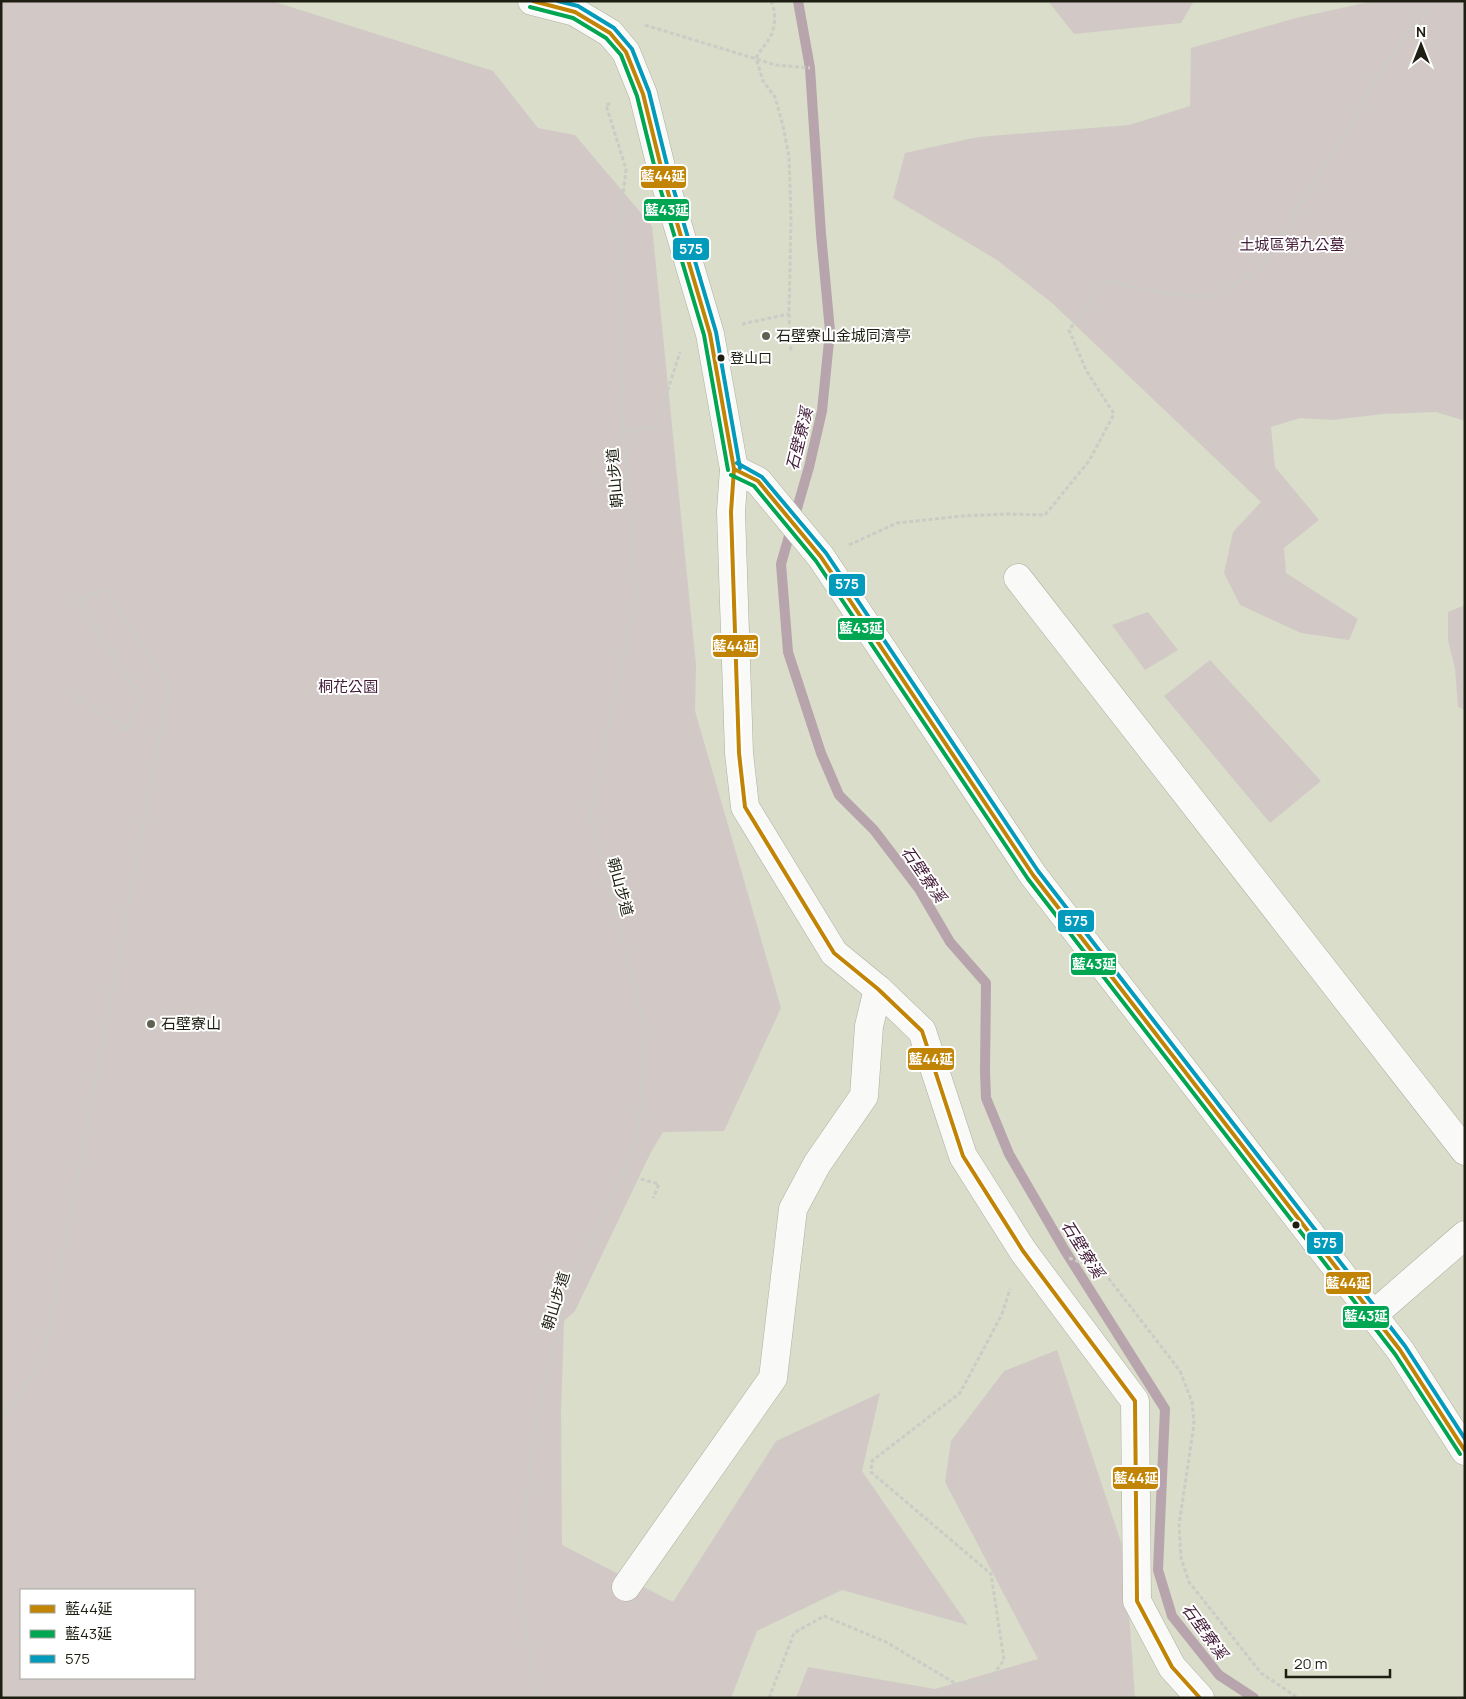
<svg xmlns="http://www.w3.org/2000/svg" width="1466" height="1699" font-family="Manrope,'Noto Sans TC',sans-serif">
	<rect width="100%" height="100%" fill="#d9ddc9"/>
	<g fill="#d2c9c7" fill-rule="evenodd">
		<path d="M 1,1 L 272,1 L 493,71 L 538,128 L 575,135 L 652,226 L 696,665 L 695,711 L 781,1008 L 724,1131 L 663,1132 L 651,1152 L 575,1311 L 564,1321 L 561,1413 L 562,1545 L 673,1602 L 776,1441 L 880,1393 L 862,1471 L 968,1625 L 842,1590 L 757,1631 L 731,1698 L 1,1698 ZM 21,1590 L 194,1590 L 194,1678 L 21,1678 Z"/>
		<path d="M 1048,1 L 1194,1 L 1181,23 L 1074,34 Z"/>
		<path d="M 1373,1 L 1465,1 L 1465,421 L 1436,412 L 1382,414 L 1333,420 L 1300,418 L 1271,427 L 1275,467 L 1319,520 L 1284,548 L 1286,573 L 1358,619 L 1349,640 L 1301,633 L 1240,605 L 1224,573 L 1233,532 L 1261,502 L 1052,303 L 997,260 L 893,198 L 905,153 L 978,137 L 1129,125 L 1190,106 L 1191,48 L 1296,18 Z"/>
		<path d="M 1465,605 L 1465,710 L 1458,707 L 1455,669 L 1448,640 L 1448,612 Z"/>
		<path d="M 1148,612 L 1178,650 L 1145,670 L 1112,625 Z"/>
		<path d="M 1210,660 L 1321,781 L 1270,823 L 1164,696 Z"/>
		<path d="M 1057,1350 L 1125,1554 L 1135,1698 L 796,1698 L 808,1667 L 935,1689 L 1038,1659 L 945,1482 L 951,1441 L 1004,1371 Z"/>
	</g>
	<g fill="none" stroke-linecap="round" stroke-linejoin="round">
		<path stroke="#b7a4ac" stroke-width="10" d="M 798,1 L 810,68 L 821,234 L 830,331 L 822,411 L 809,467 L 781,564 L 788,652 L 821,753 L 839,795 L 874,830 L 919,889 L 950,942 L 986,983 L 985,1072 L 986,1098 L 1009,1154 L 1064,1249 L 1165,1409 L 1158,1570 L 1172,1616 L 1219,1675 L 1254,1698"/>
		<g stroke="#acafa0" stroke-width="29">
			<g id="street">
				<path d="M 532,1 L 575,12 L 610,33 L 626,52 L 643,94 L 664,179 L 710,334 L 734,469 L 731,512 L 739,753 L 745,807 L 834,953 L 878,989 L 922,1031 L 963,1156 L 1023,1251 L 1135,1401 L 1137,1601 L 1172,1667 L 1200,1698"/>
				<path d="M 734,469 L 758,481 L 821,557 L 1033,875 L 1400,1350 L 1465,1451"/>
				<path d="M 1018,578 L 1465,1151"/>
				<path d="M 1373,1315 L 1465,1235"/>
				<path d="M 626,1587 L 773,1378 L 793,1209 L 817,1164 L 864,1096 L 869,1026 L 878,989"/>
			</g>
		</g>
		<g stroke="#cbccc6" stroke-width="3" stroke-dasharray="4 2.5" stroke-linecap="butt">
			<path d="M 771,1 C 776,11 776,27 770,37 C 766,45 760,50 756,58 L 763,81 L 775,97 L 783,126 L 789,156 L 791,218 L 789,314 L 791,351"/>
			<path d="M 645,25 L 776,65 L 810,68"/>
			<path d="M 742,324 L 789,314"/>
			<path d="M 623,432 L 656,427 L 680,352"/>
			<path d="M 849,545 L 897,523 L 962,516 L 1007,514 L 1045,515 L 1089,461 L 1114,414 L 1086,370 L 1069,330 L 1107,281 L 1165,294 L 1210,297 L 1256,273 L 1351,127 L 1373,82 L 1432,1"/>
			<path d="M 622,1174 L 659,1184 L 653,1198"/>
			<path d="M 1069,1258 L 1103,1271 L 1180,1371 L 1192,1402 L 1194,1424 L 1179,1525 L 1181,1558 L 1189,1582 L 1261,1673 L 1298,1698"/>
			<path d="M 1,1423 L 44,1354 L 169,687 L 106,589 L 78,600 L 140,696 L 126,730 L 70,693"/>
			<path d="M 536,1698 L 518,1582 L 535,1420 L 570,1286 L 638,1138 L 646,1031 L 590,815 L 636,596 L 623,432 L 619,229 L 626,169 L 606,105 L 611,103"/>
			<path d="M 769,1698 L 794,1633 L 824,1616 L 886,1642 L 958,1685 L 990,1679 L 1004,1660 L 991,1574 L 871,1472 L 872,1461 L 960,1393 L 1002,1314 L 1010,1289"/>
		</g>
		<use href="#street" stroke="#f9faf7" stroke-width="28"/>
		<g stroke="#fff" stroke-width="8">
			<g id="bus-1">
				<path d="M 533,1 L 575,12 L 610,33 L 626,52 L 643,94 L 664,179 L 710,334 L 734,469 L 731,512 L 739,753 L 745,807 L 834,953 L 878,989 L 922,1031 L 963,1156 L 1023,1251 L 1135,1401 L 1137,1601 L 1172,1667 L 1200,1698"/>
				<path d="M 734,469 L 758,481 L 821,557 L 1033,875 L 1400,1350 L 1465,1451"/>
			</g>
		</g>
		<g stroke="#fff" stroke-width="8">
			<g id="bus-2">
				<path d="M 530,7 L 573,18 L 606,38 L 621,55 L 637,96 L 658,181 L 704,335 L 728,470"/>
				<path d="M 731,475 L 754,486 L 816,561 L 1028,879 L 1395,1354 L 1460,1454"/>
			</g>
		</g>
		<g stroke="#fff" stroke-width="8">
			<g id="bus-3">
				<path d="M 558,1 L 578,6 L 614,28 L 632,49 L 649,92 L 670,177 L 716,332 L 740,468"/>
				<path d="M 737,463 L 762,477 L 826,553 L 1038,871 L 1405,1346 L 1465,1439"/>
			</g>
		</g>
		<use href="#bus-1" stroke="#c18404" stroke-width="4"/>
		<use href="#bus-2" stroke="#00a651" stroke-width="4"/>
		<use href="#bus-3" stroke="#039bbb" stroke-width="4"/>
	</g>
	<g fill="#5f6252" stroke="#fff" stroke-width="2">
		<circle cx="766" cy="336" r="5"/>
		<circle cx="151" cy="1024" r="5"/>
	</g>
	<g fill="#1e1f12" stroke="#fff" stroke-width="2">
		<circle cx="721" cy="358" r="4.5"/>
		<circle cx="1296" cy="1225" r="4.5"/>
	</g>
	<g text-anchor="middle" stroke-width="4" stroke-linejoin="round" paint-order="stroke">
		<g font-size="14" fill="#1e1f12" stroke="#fff" text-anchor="start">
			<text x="730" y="363">登山口</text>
		</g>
		<g font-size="15" fill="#431c39" stroke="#fff">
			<text x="1292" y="250">土城區第九公墓</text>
			<text x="348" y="692">桐花公園</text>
		</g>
		<g font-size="15" fill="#1e1f12" stroke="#fff" text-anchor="start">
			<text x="776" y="341">石壁寮山金城同濟亭</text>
			<text x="161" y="1029">石壁寮山</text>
		</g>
		<g font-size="15" fill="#1e1f12" stroke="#fff">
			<text transform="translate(615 478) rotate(-95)" y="5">朝山步道</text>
			<text transform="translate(620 887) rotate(75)" y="5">朝山步道</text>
			<text transform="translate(556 1301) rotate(-73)" y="5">朝山步道</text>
		</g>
		<g font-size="16" font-style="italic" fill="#401936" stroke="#fff">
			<text transform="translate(799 439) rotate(-76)" y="6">石壁寮溪</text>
			<text transform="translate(924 874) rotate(55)" y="6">石壁寮溪</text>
			<text transform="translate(1083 1249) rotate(58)" y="6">石壁寮溪</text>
			<text transform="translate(1205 1631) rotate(54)" y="6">石壁寮溪</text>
		</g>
	</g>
	<g stroke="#fff" stroke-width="2">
		<rect x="640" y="165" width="47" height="24" rx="5" fill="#c18404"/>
		<rect x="643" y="198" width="47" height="24" rx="5" fill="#00a651"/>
		<rect x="672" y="237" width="38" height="24" rx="5" fill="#039bbb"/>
		<rect x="828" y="573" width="38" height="24" rx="5" fill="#039bbb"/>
		<rect x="837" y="617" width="48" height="24" rx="5" fill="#00a651"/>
		<rect x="712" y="634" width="47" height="24" rx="5" fill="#c18404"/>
		<rect x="1057" y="909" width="38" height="24" rx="5" fill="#039bbb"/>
		<rect x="1070" y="952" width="47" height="24" rx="5" fill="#00a651"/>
		<rect x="907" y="1047" width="48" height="24" rx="5" fill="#c18404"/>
		<rect x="1306" y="1231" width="38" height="24" rx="5" fill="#039bbb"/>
		<rect x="1325" y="1271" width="47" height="24" rx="5" fill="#c18404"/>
		<rect x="1342" y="1305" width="48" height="24" rx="5" fill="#00a651"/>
		<rect x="1112" y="1466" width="47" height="24" rx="5" fill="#c18404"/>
	</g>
	<g font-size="14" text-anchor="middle" font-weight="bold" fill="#fff">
		<text x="663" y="181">藍44延</text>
		<text x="667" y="215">藍43延</text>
		<text x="691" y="254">575</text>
		<text x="847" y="589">575</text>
		<text x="861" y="633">藍43延</text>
		<text x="735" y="651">藍44延</text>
		<text x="1076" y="926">575</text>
		<text x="1094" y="969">藍43延</text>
		<text x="931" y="1064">藍44延</text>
		<text x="1325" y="1248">575</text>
		<text x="1348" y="1288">藍44延</text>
		<text x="1366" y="1321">藍43延</text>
		<text x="1136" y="1483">藍44延</text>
	</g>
	<rect width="1466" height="1699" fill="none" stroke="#1e1f12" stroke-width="5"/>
	<rect x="20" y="1589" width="175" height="90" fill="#ffffff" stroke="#a5a5a0"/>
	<rect x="30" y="1605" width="25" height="8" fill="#c18404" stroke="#a5a5a0"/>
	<text x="65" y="1614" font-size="15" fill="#1e1f12">藍44延</text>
	<rect x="30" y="1630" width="25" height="8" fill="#00a651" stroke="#a5a5a0"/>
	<text x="65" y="1639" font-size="15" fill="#1e1f12">藍43延</text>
	<rect x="30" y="1655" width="25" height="8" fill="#039bbb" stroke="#a5a5a0"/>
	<text x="65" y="1664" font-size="15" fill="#1e1f12">575</text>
	<g transform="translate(1421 45)" stroke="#ffffff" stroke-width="4" paint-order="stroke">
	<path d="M0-4L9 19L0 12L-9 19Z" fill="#1e1f12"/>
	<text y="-8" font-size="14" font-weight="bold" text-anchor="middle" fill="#1e1f12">N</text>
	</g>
	<path d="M1286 1669v8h104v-8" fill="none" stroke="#1e1f12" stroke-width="2.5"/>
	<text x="1294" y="1669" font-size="15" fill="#1e1f12" stroke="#ffffff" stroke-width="4" paint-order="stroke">20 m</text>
</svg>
